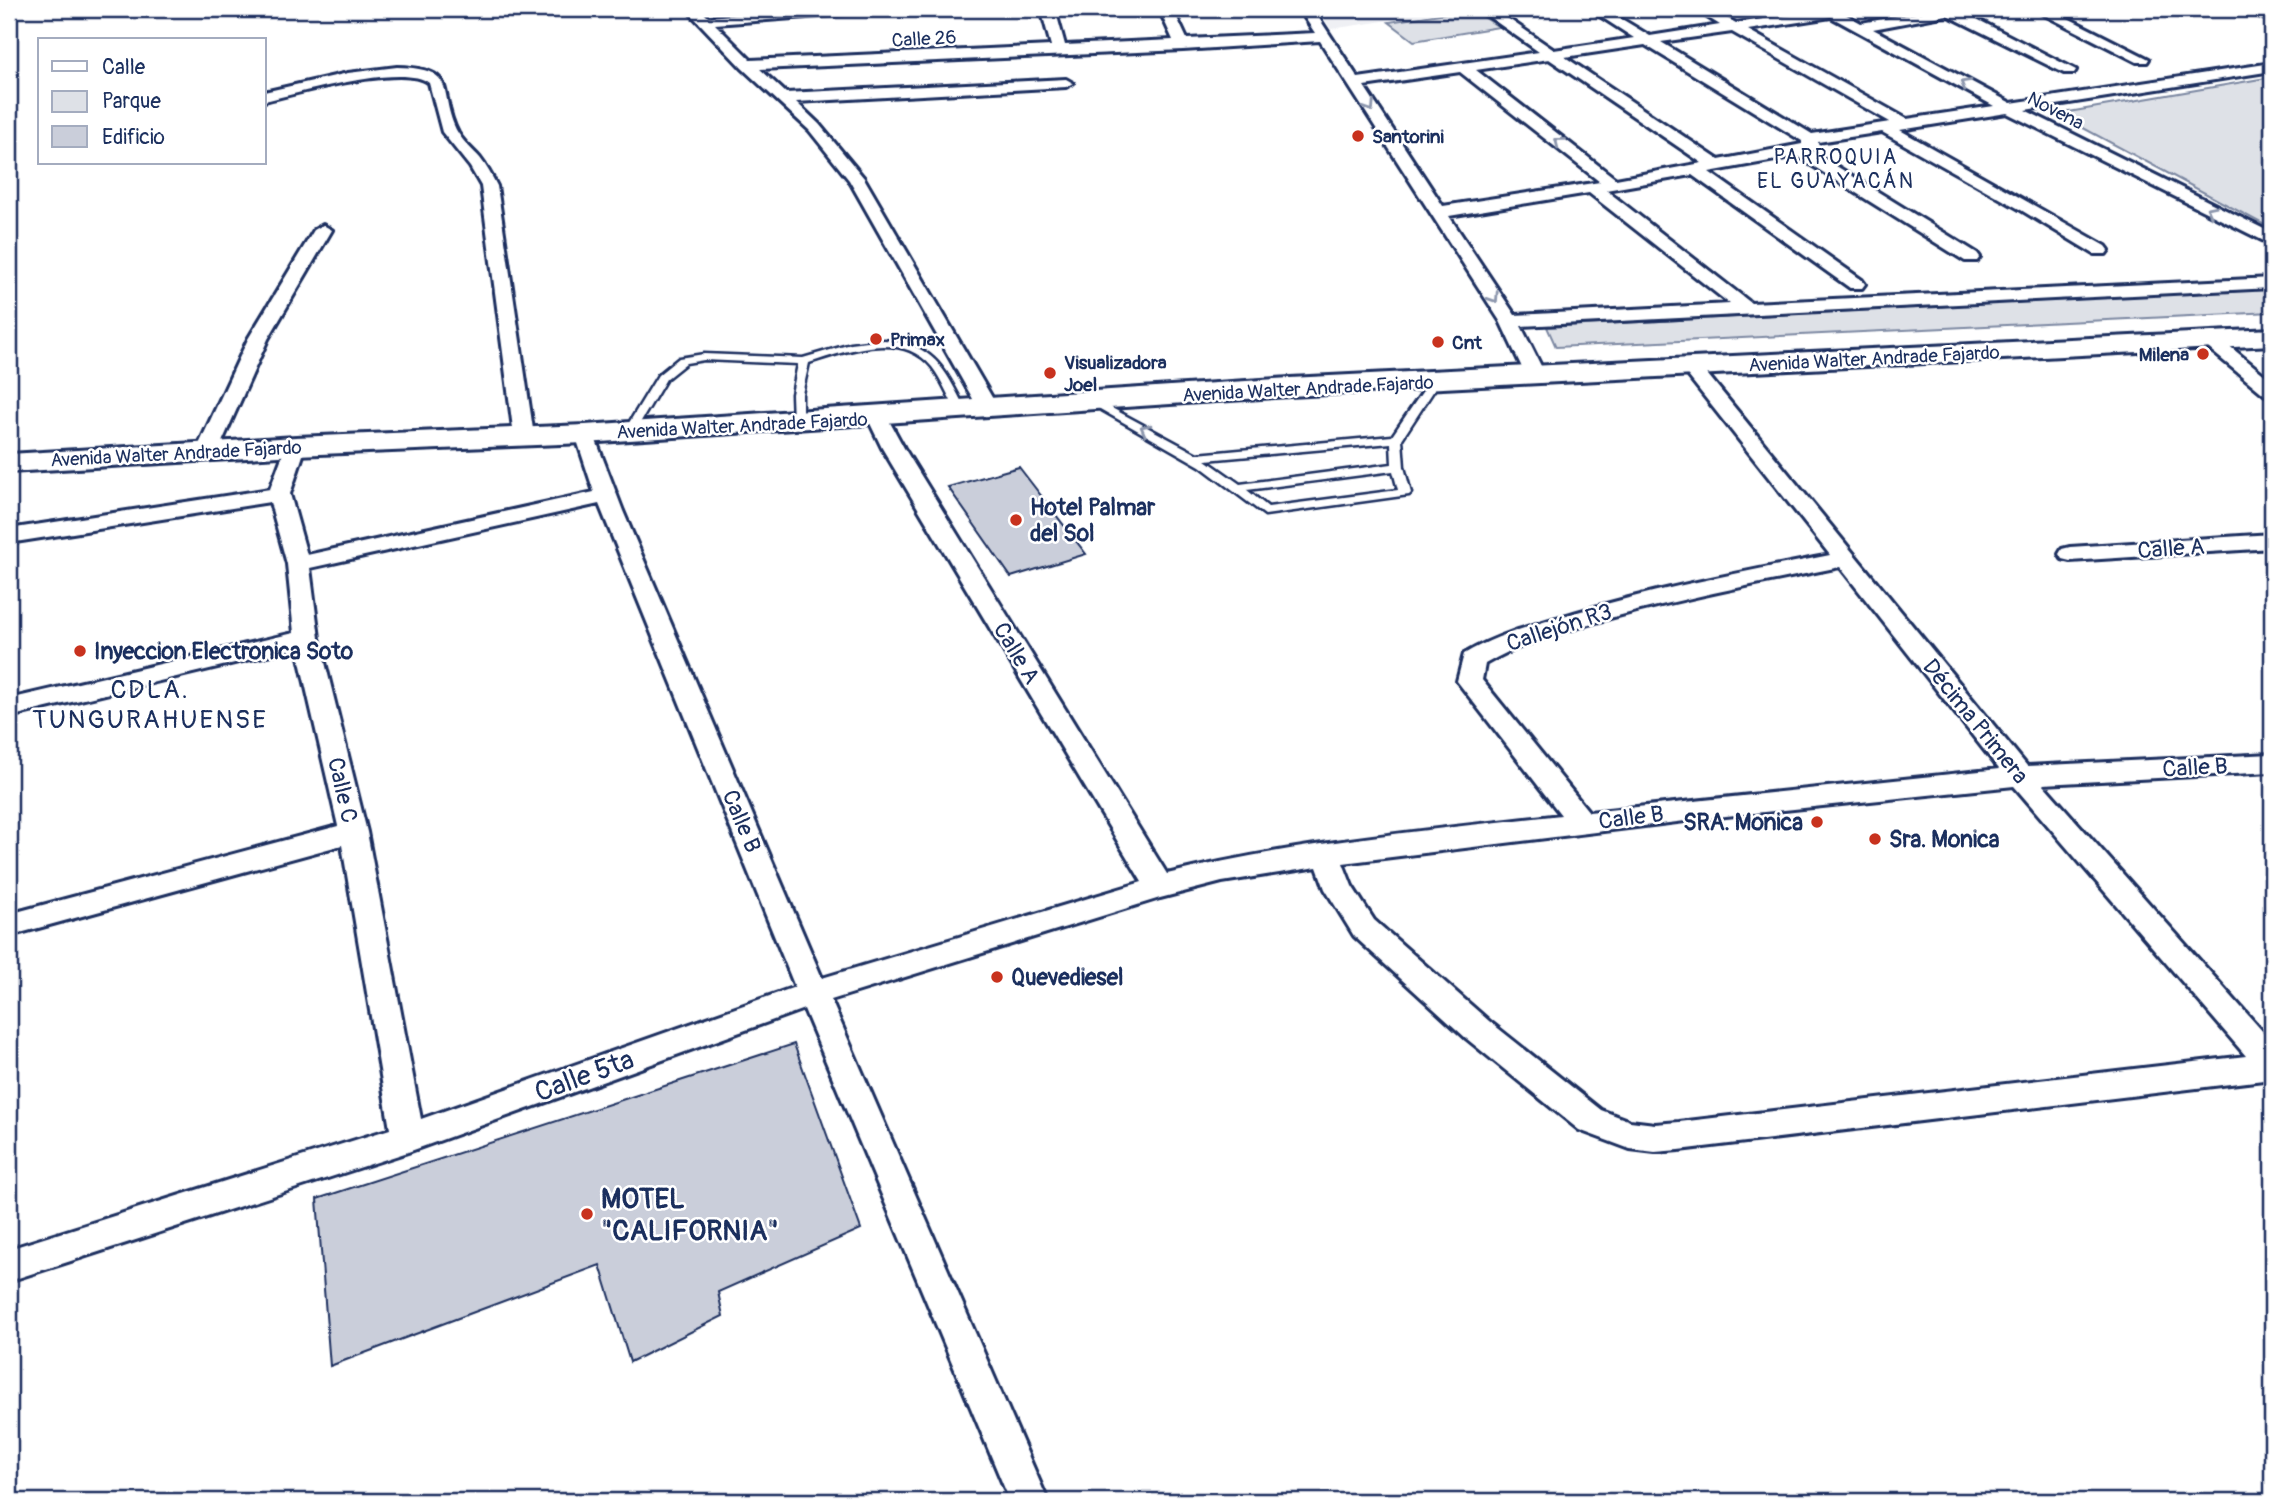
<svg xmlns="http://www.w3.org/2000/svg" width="2281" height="1510" font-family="Pangolin,sans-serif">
	<rect width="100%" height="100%" fill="#fff"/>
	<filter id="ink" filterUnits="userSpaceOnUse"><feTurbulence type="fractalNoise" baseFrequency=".0143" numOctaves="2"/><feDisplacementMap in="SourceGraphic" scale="14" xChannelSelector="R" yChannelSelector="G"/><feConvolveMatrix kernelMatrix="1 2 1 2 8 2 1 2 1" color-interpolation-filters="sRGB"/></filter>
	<g filter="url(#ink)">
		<path fill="#eff0f4" d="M 1318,9 L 1446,9 L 1450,11 L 1331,29 Z"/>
		<g fill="#dee1e7" stroke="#7c88a2" stroke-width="2">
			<path d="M 1471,9 L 1499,27 L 1414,41 L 1389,22 Z"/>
			<path d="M 2272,77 L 2272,229 L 2057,114 Z"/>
			<path d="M 2272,289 L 2272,312 L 1556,347 L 1547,327 Z"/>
		</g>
		<g fill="#caceda" stroke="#1b2f5e" stroke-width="2">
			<path d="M 1019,467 L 1086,554 L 1011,577 L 948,487 Z"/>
			<path d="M 794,1044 L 861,1229 L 718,1292 L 723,1316 L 630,1362 L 600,1265 L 330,1366 L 317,1199 Z"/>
		</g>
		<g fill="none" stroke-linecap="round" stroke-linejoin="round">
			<g stroke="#1b2f5e" stroke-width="5">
				<g id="lane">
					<path d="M 884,340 C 934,344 944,368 965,408 L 964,410 L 956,410 C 948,396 942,380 932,367 C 901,330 847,351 809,363 L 802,394 L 802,423 L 794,423 L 793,421 L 792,394 L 798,364 L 704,360 L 686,363 L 666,379 L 634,433 L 630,434 L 624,431 L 658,375 L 679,358 L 704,354 L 803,358 L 851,344 Z"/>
					<path d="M 1435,378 L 1440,381 L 1402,439 L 1404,467 L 1411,493 L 1409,495 L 1265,515 L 1200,466 L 1086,401 L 1091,398 L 1095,399 L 1197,454 L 1392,436 L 1431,379 ZM 1391,443 L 1392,464 L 1240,484 L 1206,460 ZM 1393,471 L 1398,490 L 1268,507 L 1247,490 Z"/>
				</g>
			</g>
			<g stroke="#1b2f5e" stroke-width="6">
				<g id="street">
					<path d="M 686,9 L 700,9 L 708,17 L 811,9 L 867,9 L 860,13 L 715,24 L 751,60 L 1051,46 L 1041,9 L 1055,9 L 1065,45 L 1173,40 L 1159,9 L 1173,9 L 1187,39 L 1315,33 L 1299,9 L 1313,9 L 1358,78 L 1539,52 L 1478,9 L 1494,9 L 1554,50 L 1634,38 L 1589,9 L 1605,9 L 1650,36 L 1720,25 L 1694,9 L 1710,9 L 1736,23 L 1820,11 L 1819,9 L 1836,9 L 1861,23 L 1939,9 L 1967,9 L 1963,12 L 2076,70 L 2074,73 L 2064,73 L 1947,15 L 1873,29 L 2011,103 L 2272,63 L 2272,71 L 2025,110 L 2272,233 L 2272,245 L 2007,113 L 1900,130 L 2106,246 L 2109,250 L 2106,254 L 2094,254 L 2021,210 L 1882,132 L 1818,142 L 1819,146 L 1812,151 L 1977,253 L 1980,257 L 1977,261 L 1965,261 L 1797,156 L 1709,172 L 1862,280 L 1865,284 L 1862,288 L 1850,288 L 1692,175 L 1606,190 L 1751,303 L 2272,278 L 2272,288 L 1521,326 L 1546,376 L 1543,380 L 1529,380 L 1526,376 L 1500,321 L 1320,41 L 1183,50 L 760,69 L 786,93 L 1066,79 L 1073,83 L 1066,87 L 796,102 L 819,124 L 864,178 L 997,406 L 994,410 L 980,410 L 977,406 L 849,180 L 809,130 L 742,68 ZM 1831,17 L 1994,106 L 1907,119 L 1748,30 ZM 1732,32 L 1890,122 L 1812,134 L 1661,42 ZM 1645,45 L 1802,141 L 1802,144 L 1719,160 L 1565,57 ZM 1549,59 L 1702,163 L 1616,179 L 1476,70 ZM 1460,72 L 1600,182 L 1443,206 L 1364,86 ZM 1589,193 L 1730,304 L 1515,315 L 1449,216 Z"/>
					<path d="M 2033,9 L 2050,9 L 2149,59 L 2147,62 L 2137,62 Z"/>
					<path d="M 2243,9 L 2261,9 L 2272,13 L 2272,22 Z"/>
					<path d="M 397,67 C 462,69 436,92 458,133 C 464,143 473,150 480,158 C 487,167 492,176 497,186 L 534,436 L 531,440 L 517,440 L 514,436 L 481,186 L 470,167 L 442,132 L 429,83 C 405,62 296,94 264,101 L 264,92 L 348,73 Z"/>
					<path d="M 323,225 L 332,230 L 268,339 L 218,451 L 214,455 L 200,455 L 196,451 L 248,339 L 314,230 Z"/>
					<path d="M 2209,333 L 2216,335 L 2272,381 L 2272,397 L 2265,395 L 2202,343 L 2199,339 L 2202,335 Z"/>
					<path d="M 1692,362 L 1699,364 L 2027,766 L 2272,754 L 2272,772 L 2043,784 L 2272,1042 L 2272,1079 L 1679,1150 L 1655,1152 L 1630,1149 L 1579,1130 L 1467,1039 L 1354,936 L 1325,889 L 1317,867 L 1222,882 L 1160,898 L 831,1000 L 1048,1501 L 1010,1501 L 804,1009 L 408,1152 L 9,1281 L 9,1249 L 390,1129 L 342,845 L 9,936 L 9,914 L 338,826 L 297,648 L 9,717 L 9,699 L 294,633 L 287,564 L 270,502 L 9,543 L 9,529 L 270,489 L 286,446 L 289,442 L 303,442 L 306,446 L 290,494 L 307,555 L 594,492 L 575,434 L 578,430 L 592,430 L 623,511 L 822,978 L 1142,882 L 882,448 L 867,417 L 870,413 L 884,413 L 887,417 L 904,448 L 1167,874 C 1296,842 1430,830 1561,815 L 1457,681 L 1464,654 C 1498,634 1536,624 1574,613 C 1658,588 1744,572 1830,555 L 1685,372 L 1682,368 ZM 599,504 L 795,987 L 421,1119 L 367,832 L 319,638 L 310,568 ZM 1840,567 L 1999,769 L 1589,812 L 1482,680 L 1485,664 C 1517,645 1553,635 1589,624 C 1672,600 1756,584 1840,567 ZM 2014,786 L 2246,1056 L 1679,1122 L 1655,1124 L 1630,1121 L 1601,1110 L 1489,1021 L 1374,920 L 1352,886 L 1343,863 L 1726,816 Z"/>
					<path d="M 2272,534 L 2272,548 L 2070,561 L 2062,559 L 2059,554 L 2062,549 L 2070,547 Z"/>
				</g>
			</g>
			<g stroke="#1b2f5e" stroke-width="6">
				<path id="primary" d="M 2272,329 L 2272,345 L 1290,396 L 585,443 L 296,455 L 9,472 L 9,454 L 296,437 L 585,425 L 1290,378 Z"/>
			</g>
			<use href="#lane" fill="#fff" fill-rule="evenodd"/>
			<use href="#street" fill="#fff" fill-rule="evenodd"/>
			<use href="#primary" fill="#fff" fill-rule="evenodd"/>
		</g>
		<defs><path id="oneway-chevron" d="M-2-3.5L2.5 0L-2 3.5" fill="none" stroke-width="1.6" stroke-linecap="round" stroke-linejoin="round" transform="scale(1.75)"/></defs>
		<g stroke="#8d97ae">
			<use href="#oneway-chevron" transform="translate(1965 84) rotate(-151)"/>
			<use href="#oneway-chevron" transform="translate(1370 107) rotate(57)"/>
			<use href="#oneway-chevron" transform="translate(1559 142) rotate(-142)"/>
			<use href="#oneway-chevron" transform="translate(2211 210) rotate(-153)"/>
			<use href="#oneway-chevron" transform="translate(1494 298) rotate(57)"/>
			<use href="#oneway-chevron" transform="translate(1145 429) rotate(-152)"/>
		</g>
	</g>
	<g fill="#c8321e" stroke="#fff" stroke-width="2.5">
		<circle cx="1358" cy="136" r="7"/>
		<circle cx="876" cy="339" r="7"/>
		<circle cx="1438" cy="342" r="7"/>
		<circle cx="2203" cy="354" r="7"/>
		<circle cx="1050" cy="373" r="7"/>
		<circle cx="1016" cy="520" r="7"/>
		<circle cx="80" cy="651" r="7"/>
		<circle cx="1817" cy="822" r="7"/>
		<circle cx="1875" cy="839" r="7"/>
		<circle cx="997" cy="977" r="7"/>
		<circle cx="587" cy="1214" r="7"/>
	</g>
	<g text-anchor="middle" stroke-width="5" stroke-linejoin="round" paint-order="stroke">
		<g font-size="19" fill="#1b2f5e" stroke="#fff">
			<text transform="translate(924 38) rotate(-3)" y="7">Calle 26</text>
			<text transform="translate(2056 110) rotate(27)" y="7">Novena</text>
			<text transform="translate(1874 358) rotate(-3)" y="7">Avenida Walter Andrade Fajardo</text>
			<text transform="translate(1308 388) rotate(-3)" y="7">Avenida Walter Andrade Fajardo</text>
			<text transform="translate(742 425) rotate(-3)" y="7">Avenida Walter Andrade Fajardo</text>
			<text transform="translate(176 453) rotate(-3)" y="7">Avenida Walter Andrade Fajardo</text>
		</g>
		<g font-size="19" font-weight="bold" fill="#1b2f5e" stroke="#fff" text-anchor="start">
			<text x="1372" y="143">Santorini</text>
			<text x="890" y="346">Primax</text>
			<text x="1452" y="349">Cnt</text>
			<text x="2189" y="361" text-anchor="end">Milena</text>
			<text x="1064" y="369">Visualizadora<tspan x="1064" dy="22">Joel</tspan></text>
		</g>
		<g font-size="21" letter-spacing="2" fill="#1b2f5e" stroke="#fff">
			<text x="1836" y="164">PARROQUIA<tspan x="1836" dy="24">EL GUAYACÁN</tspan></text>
		</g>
		<g font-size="23" font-weight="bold" fill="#1b2f5e" stroke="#fff" text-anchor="start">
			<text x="1030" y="515">Hotel Palmar<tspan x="1030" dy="26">del Sol</tspan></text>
			<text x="94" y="659">Inyeccion Electronica Soto</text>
			<text x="1803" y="830" text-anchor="end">SRA. Monica</text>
			<text x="1889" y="847">Sra. Monica</text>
			<text x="1011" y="985">Quevediesel</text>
		</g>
		<g font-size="23" fill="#1b2f5e" stroke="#fff">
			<text transform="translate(2171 548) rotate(-4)" y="8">Calle A</text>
			<text transform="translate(1559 627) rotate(-18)" y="8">Callejón R3</text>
			<text transform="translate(1017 653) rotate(59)" y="8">Calle A</text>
			<text transform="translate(1976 721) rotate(51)" y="8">Décima Primera</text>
			<text transform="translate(2195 767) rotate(-3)" y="8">Calle B</text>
			<text transform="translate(343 790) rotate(77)" y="8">Calle C</text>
			<text transform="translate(1631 817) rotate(-7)" y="8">Calle B</text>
			<text transform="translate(742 821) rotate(67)" y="8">Calle B</text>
		</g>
		<g font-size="26" letter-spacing="2" fill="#1b2f5e" stroke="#fff">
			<text x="150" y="698">CDLA.<tspan x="150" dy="30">TUNGURAHUENSE</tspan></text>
		</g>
		<g font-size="28" fill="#1b2f5e" stroke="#fff">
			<text transform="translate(584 1075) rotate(-20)" y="10">Calle 5ta</text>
		</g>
		<g font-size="28" font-weight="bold" fill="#1b2f5e" stroke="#fff" text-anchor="start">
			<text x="601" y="1208">MOTEL<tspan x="601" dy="32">"CALIFORNIA"</tspan></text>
		</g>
	</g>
	<rect width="2281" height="1510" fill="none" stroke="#fff" stroke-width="35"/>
	<rect x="18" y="18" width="2246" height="1475" fill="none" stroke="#1b2f5e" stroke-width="2.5" filter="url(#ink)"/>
	<rect x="38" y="38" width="228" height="126" fill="#ffffff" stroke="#a4acbf" stroke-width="2"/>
	<rect x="52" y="61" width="35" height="10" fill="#ffffff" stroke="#a4acbf" stroke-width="2"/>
	<text x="102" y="74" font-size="21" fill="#1b2f5e">Calle</text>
	<rect x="52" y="91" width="35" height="21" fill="#dee1e7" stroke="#a4acbf" stroke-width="2"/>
	<text x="102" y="108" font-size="21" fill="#1b2f5e">Parque</text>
	<rect x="52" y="126" width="35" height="21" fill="#caceda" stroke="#a4acbf" stroke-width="2"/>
	<text x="102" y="144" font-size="21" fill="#1b2f5e">Edificio</text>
</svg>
